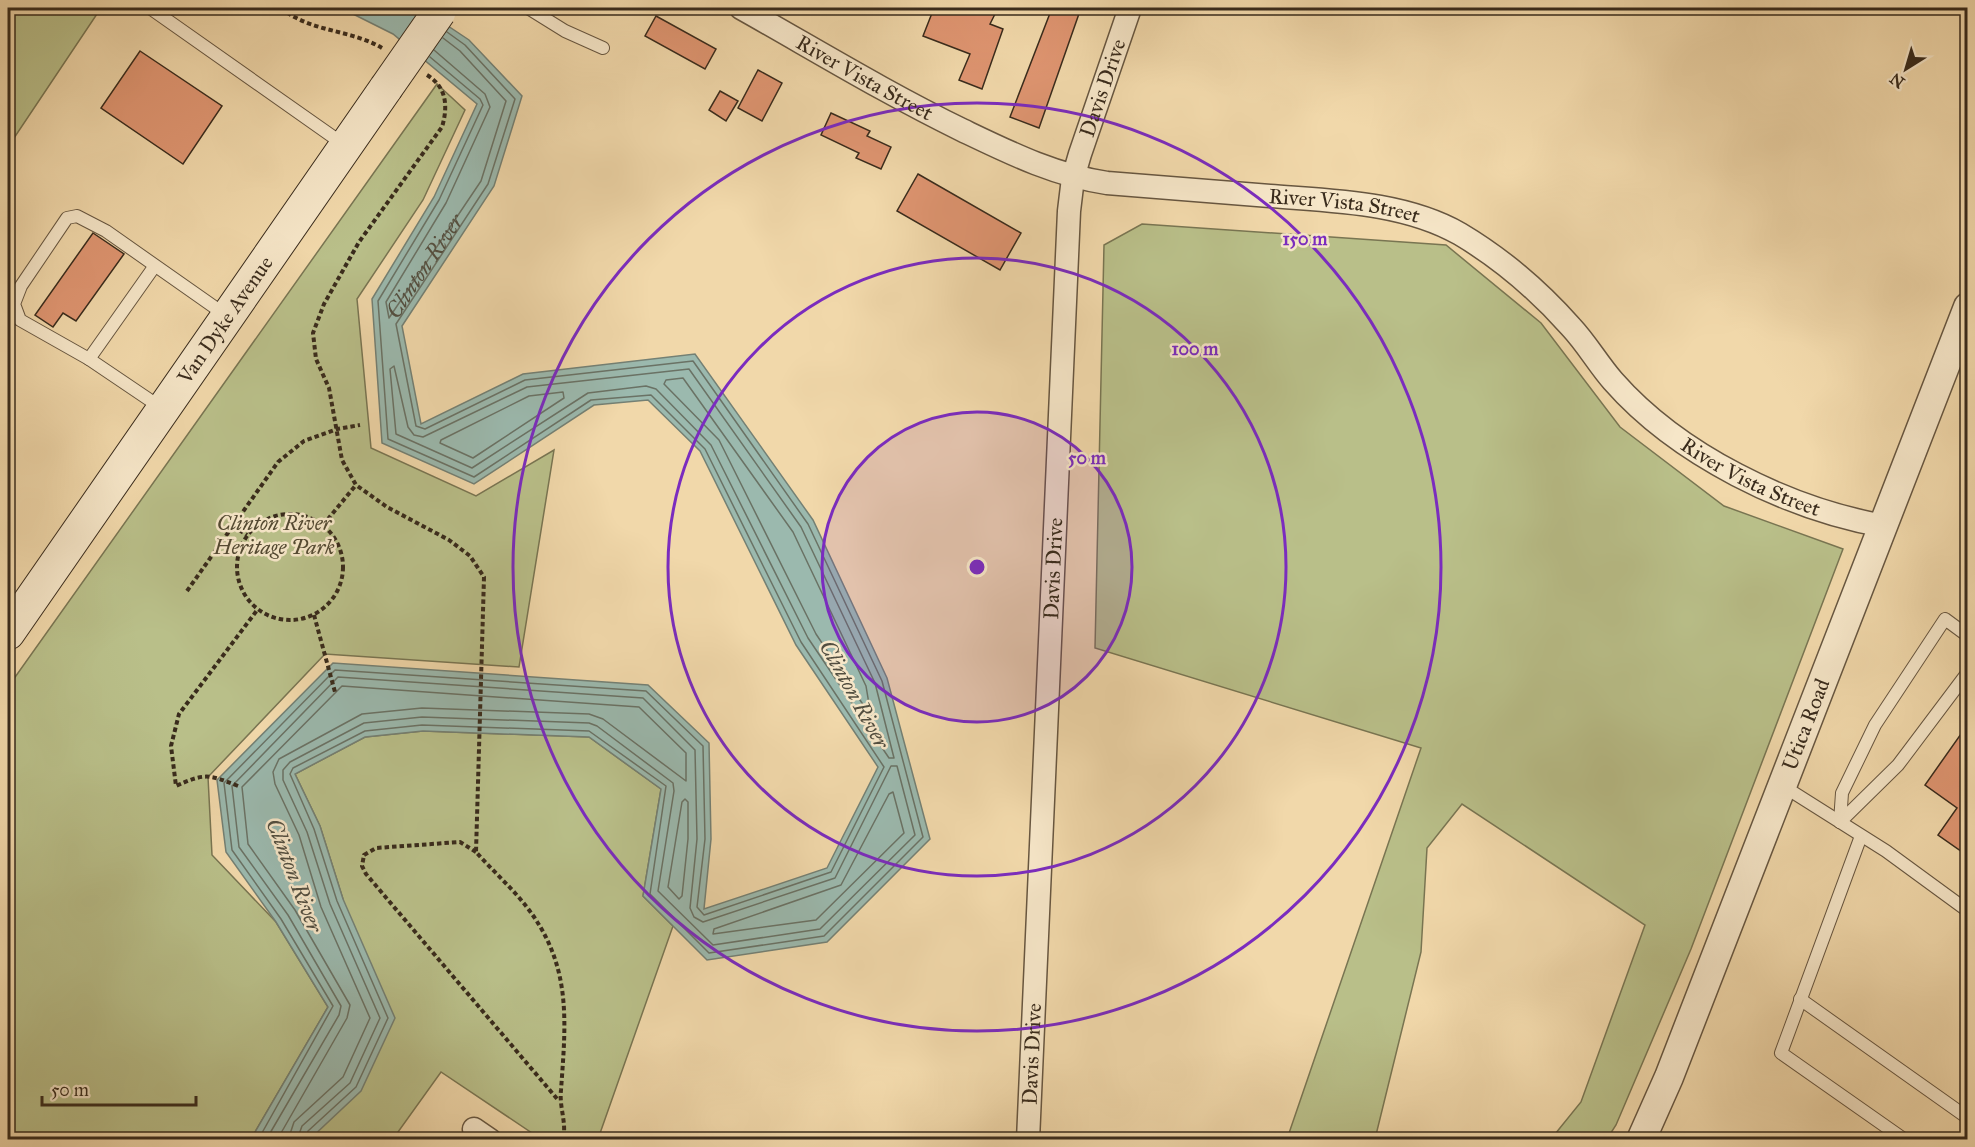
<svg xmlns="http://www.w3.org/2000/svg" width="1975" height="1147" font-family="'IM FELL Great Primer',serif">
	<rect width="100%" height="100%" fill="#f1d8aa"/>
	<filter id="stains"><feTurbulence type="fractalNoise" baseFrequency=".00333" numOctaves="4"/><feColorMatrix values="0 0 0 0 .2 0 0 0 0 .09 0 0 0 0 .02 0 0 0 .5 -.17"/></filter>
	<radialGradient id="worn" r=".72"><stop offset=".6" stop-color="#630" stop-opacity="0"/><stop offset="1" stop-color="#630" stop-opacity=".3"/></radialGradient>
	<g fill="#b9bf89" stroke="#797552" stroke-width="1.5">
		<path d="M 8,8 L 101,8 L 8,147 Z"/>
		<path d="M 437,84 L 465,110 L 423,200 L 357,299 L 371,448 L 476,496 L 554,450 L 519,667 L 325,654 L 208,777 L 212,855 L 276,922 L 328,1007 L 251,1139 L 8,1140 L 8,687 Z"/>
		<path d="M 1142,224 L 1446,245 L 1541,323 L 1620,427 L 1724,506 L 1843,549 L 1691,949 L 1616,1125 L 1607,1139 L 1551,1139 L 1581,1102 L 1645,925 L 1462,804 L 1427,848 L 1421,952 L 1375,1139 L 1287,1139 L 1421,748 L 1095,648 L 1104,245 Z"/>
		<path d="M 423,731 L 589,737 L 661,789 L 643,896 L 673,926 L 598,1139 L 541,1139 L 441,1072 L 393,1139 L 310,1139 L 343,899 L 320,826 L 295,774 L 365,737 Z"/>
	</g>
	<path fill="#9bb9ae" stroke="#748074" stroke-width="1.5" d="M 341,8 L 421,8 L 469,40 L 522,96 L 494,186 L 402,326 L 421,424 L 523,374 L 695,354 L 813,520 L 887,678 L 930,839 L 827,942 L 707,960 L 643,896 L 661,789 L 589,737 L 423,731 L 365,737 L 295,774 L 320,826 L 343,899 L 395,1018 L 361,1091 L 310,1139 L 251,1139 L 328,1007 L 276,922 L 226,852 L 217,780 L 333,663 L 648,685 L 709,743 L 711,839 L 704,909 L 827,868 L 878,767 L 796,645 L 700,451 L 648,400 L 594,405 L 474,484 L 382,443 L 372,299 L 434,197 L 477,104 L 393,34 Z"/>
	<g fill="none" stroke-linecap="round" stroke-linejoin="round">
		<g stroke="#6a7265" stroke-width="1.5">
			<path id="s1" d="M 434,50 L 485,94 L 490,107 L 446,203 L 386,302 L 389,318 L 481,181 L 506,101 L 460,51 L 443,38"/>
			<path d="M 394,366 L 408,427 L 414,435 L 423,437 L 527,387 L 689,369 L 801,527 L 875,683 L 894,758 L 889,758 L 808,638 L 711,445 L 656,389 L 646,386 L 588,393 L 472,468 L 396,434 L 390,369 Z"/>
			<path d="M 683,378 L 793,532 L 866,686 L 870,710 L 866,709 L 816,634 L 719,440 L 664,384 L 666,380 Z"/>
			<path d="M 563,392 L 564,398 L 473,458 L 440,443 L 441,440 L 529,396 Z"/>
			<path d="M 893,792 L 904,833 L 816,920 L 713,934 L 714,929 L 841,885 L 889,794 Z"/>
			<path d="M 685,799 L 688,802 L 688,839 L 682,896 L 679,899 L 668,887 L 682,802 Z"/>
			<path d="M 258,1140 L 333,1006 L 281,919 L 232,850 L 224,783 L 335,670 L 646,691 L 703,746 L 705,839 L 697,907 L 704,915 L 831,872 L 884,767 L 801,642 L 705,449 L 651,395 L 591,400 L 474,477 L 388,439 L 378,301 L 439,200 L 483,105 L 480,99 L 430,57"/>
			<path d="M 266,1140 L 339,1015 L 341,1006 L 288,915 L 239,847 L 232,786 L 338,677 L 643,698 L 695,750 L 697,839 L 690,908 L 694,917 L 703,922 L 835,878 L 891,766 L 897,766 L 915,835 L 820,929 L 713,945 L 658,891 L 674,791 L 673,783 L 597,726 L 589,723 L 422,717 L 364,723 L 290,762 L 283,770 L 283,780 L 307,832 L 330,904 L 380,1018 L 350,1083 L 302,1126 L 297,1140"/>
			<path d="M 277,1140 L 347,1018 L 350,1005 L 295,910 L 248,844 L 242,787 L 342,686 L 639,707 L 686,753 L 686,781 L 603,719 L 589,714 L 422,708 L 362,714 L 279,759 L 273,772 L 275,784 L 299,835 L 321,907 L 370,1018 L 343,1077 L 294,1122 L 288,1140"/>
			<path d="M 305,1140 L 308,1131 L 356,1087 L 388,1018 L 337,901 L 314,829 L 290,774 L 293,768 L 365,731 L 422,725 L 589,731 L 666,786 L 650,894 L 709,953 L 824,936 L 923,837 L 882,681 L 808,524 L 693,361 L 525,380 L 425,429 L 416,426 L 396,324 L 488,184 L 515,99 L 465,45 L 447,32"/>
		</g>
	</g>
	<g fill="#df9571" stroke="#392b1c" stroke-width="1.5">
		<path d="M 934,8 L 998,8 L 990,24 L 1003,29 L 982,89 L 959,80 L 970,54 L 923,36 Z"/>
		<path d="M 1052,8 L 1081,8 L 1039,128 L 1010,117 Z"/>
		<path d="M 656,16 L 716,49 L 705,69 L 645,36 Z"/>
		<path d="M 140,51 L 222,106 L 183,164 L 101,108 Z"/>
		<path d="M 758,70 L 782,83 L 762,121 L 738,108 Z"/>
		<path d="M 720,91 L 738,101 L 726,121 L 709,110 Z"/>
		<path d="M 831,113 L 870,131 L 867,136 L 891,147 L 881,169 L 856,158 L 859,153 L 821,135 Z"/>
		<path d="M 918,174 L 1021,233 L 1000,270 L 897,211 Z"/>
		<path d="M 93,233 L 124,254 L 76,321 L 63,313 L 53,327 L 35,315 Z"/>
		<path d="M 1968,724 L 1968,856 L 1938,835 L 1957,808 L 1925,785 Z"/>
	</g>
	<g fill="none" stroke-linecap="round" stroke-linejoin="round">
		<g stroke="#675640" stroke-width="14">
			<g id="service">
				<path d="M 150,8 L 346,146"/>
				<path d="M 528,8 L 565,31 L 603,48"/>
				<path d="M 89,359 L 154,267"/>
				<path d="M 163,409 L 89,359 L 20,320 L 14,304 L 21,286 L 67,218 L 77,216 L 106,231 L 227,316"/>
				<path d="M 1783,786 L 1886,851 L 1968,911"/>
				<path d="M 1840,822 L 1842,793 L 1875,725 L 1945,619 L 1968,636"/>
				<path d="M 1840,822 L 1898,765 L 1968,672"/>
				<path d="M 1861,836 L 1781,1053 L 1905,1140"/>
				<path d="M 1800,999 L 1968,1118"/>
			</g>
		</g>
		<g stroke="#675640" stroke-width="25">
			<g id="minor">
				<path id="s2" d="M 741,8 C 814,49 886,93 962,130 C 1010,153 1054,175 1107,183 C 1162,187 1216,192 1270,196 C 1333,201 1404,202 1460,234 C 1502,259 1539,291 1571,327 C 1587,344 1598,364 1613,381 C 1678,455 1788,509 1884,526"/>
				<path d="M 474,1129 L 490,1140"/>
				<path id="s3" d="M 1028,1140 L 1069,211 L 1073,178 L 1080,154 L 1130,8"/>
			</g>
		</g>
		<g stroke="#675640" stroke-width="31">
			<g id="tertiary">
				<path id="s4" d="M 1641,1140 L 1669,1077 L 1968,307"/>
			</g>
		</g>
		<g stroke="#392b1c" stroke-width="35">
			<g id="secondary">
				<path id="s5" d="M 8,633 L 386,88"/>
			</g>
		</g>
		<g stroke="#392b1c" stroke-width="4" stroke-dasharray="4.5 3" stroke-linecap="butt">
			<path d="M 281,8 C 312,33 350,29 382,48"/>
			<path d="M 427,75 C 447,87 448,107 442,127 L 359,242 L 324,304 L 313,333 L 316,359 L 329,388 L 342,460 L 356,485 L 387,507 L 449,540 L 470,556 L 484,577 L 476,852 C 492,870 511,887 526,906 C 572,965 566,1020 561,1090 C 559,1108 567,1122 563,1140"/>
			<circle cx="290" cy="567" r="53"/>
			<path d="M 323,525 L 356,485"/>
			<path d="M 233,526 L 247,535"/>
			<path d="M 187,591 L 278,462 L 304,441 L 337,429 L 360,425"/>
			<path d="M 314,615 L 335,692"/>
			<path d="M 238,786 C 208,774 205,773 176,786 L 171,746 L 179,714 L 258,609"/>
			<path d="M 476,852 L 460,842 L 376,848 L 364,855 L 362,866 L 366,874 L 559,1101"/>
		</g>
		<use href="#service" stroke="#f6e6c8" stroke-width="12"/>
		<use href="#minor" stroke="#f6e6c8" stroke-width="22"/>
		<use href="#tertiary" stroke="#f6e6c8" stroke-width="28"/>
		<use href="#secondary" stroke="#f6e6c8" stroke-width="33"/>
		<g stroke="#392b1c" stroke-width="35" stroke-linecap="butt">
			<path id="secondary-bridge" d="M 386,88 L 439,12"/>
		</g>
		<use href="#secondary-bridge" stroke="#f6e6c8" stroke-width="33"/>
	</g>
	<circle cx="977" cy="567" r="155" fill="#7b2cbf" fill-opacity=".12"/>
	<g fill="none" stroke="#7b2cbf" stroke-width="3">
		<circle cx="977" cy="567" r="155"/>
		<circle cx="977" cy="567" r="309"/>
		<circle cx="977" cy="567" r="464"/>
	</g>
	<g text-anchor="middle" stroke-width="5" stroke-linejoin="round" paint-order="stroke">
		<g font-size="21" fill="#392b1c" stroke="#f6e6c8">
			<text dy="7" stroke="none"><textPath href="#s2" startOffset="142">River Vista Street</textPath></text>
			<text dy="7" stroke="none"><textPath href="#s3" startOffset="1058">Davis Drive</textPath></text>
			<text dy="7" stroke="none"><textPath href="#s2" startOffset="646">River Vista Street</textPath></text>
			<text dy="7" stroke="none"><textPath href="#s5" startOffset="381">Van Dyke Avenue</textPath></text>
			<text dy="7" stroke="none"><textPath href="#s2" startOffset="1150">River Vista Street</textPath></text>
			<text dy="7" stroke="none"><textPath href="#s3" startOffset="572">Davis Drive</textPath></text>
			<text dy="7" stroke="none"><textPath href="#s4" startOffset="447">Utica Road</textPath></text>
			<text dy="7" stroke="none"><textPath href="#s3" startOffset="86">Davis Drive</textPath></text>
		</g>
		<g font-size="21" font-style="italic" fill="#534932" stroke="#f6e6c8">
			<text x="274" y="530">Clinton River<tspan x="274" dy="24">Heritage Park</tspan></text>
		</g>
		<g font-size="22" font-style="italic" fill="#524e40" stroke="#f6e6c8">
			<text dy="8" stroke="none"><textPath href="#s1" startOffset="382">Clinton River</textPath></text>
			<text transform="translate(855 694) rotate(61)" y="8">Clinton River</text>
			<text transform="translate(295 875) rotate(69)" y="8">Clinton River</text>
		</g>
	</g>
	<circle cx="977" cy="567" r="9" fill="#7b2cbf" stroke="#f6e6c8" stroke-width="3"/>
	<g font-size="18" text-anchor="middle" font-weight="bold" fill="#7b2cbf" stroke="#f6e6c8" stroke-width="5" stroke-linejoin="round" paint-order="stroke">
		<text x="1305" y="245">150 m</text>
		<text x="1195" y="355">100 m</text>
		<text x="1087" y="464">50 m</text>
	</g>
	<rect width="1975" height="1147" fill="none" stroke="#f1d8aa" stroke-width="30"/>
	<rect x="9" y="9" width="1957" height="1129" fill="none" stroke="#392b1c" stroke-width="3"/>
	<rect x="15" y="15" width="1945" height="1117" fill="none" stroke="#392b1c" stroke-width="1.5"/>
	<g transform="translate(1906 69) rotate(217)" stroke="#f6e6c8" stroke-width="4.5" paint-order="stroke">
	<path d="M0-4.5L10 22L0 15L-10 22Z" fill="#392b1c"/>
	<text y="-9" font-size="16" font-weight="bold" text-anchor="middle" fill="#392b1c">N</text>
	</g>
	<path d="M42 1096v9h154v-9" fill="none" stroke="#392b1c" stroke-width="3"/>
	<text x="51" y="1096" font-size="18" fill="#392b1c" stroke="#f6e6c8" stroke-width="4.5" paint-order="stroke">50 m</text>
	<rect width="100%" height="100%" filter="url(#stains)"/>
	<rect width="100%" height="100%" fill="url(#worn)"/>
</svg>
